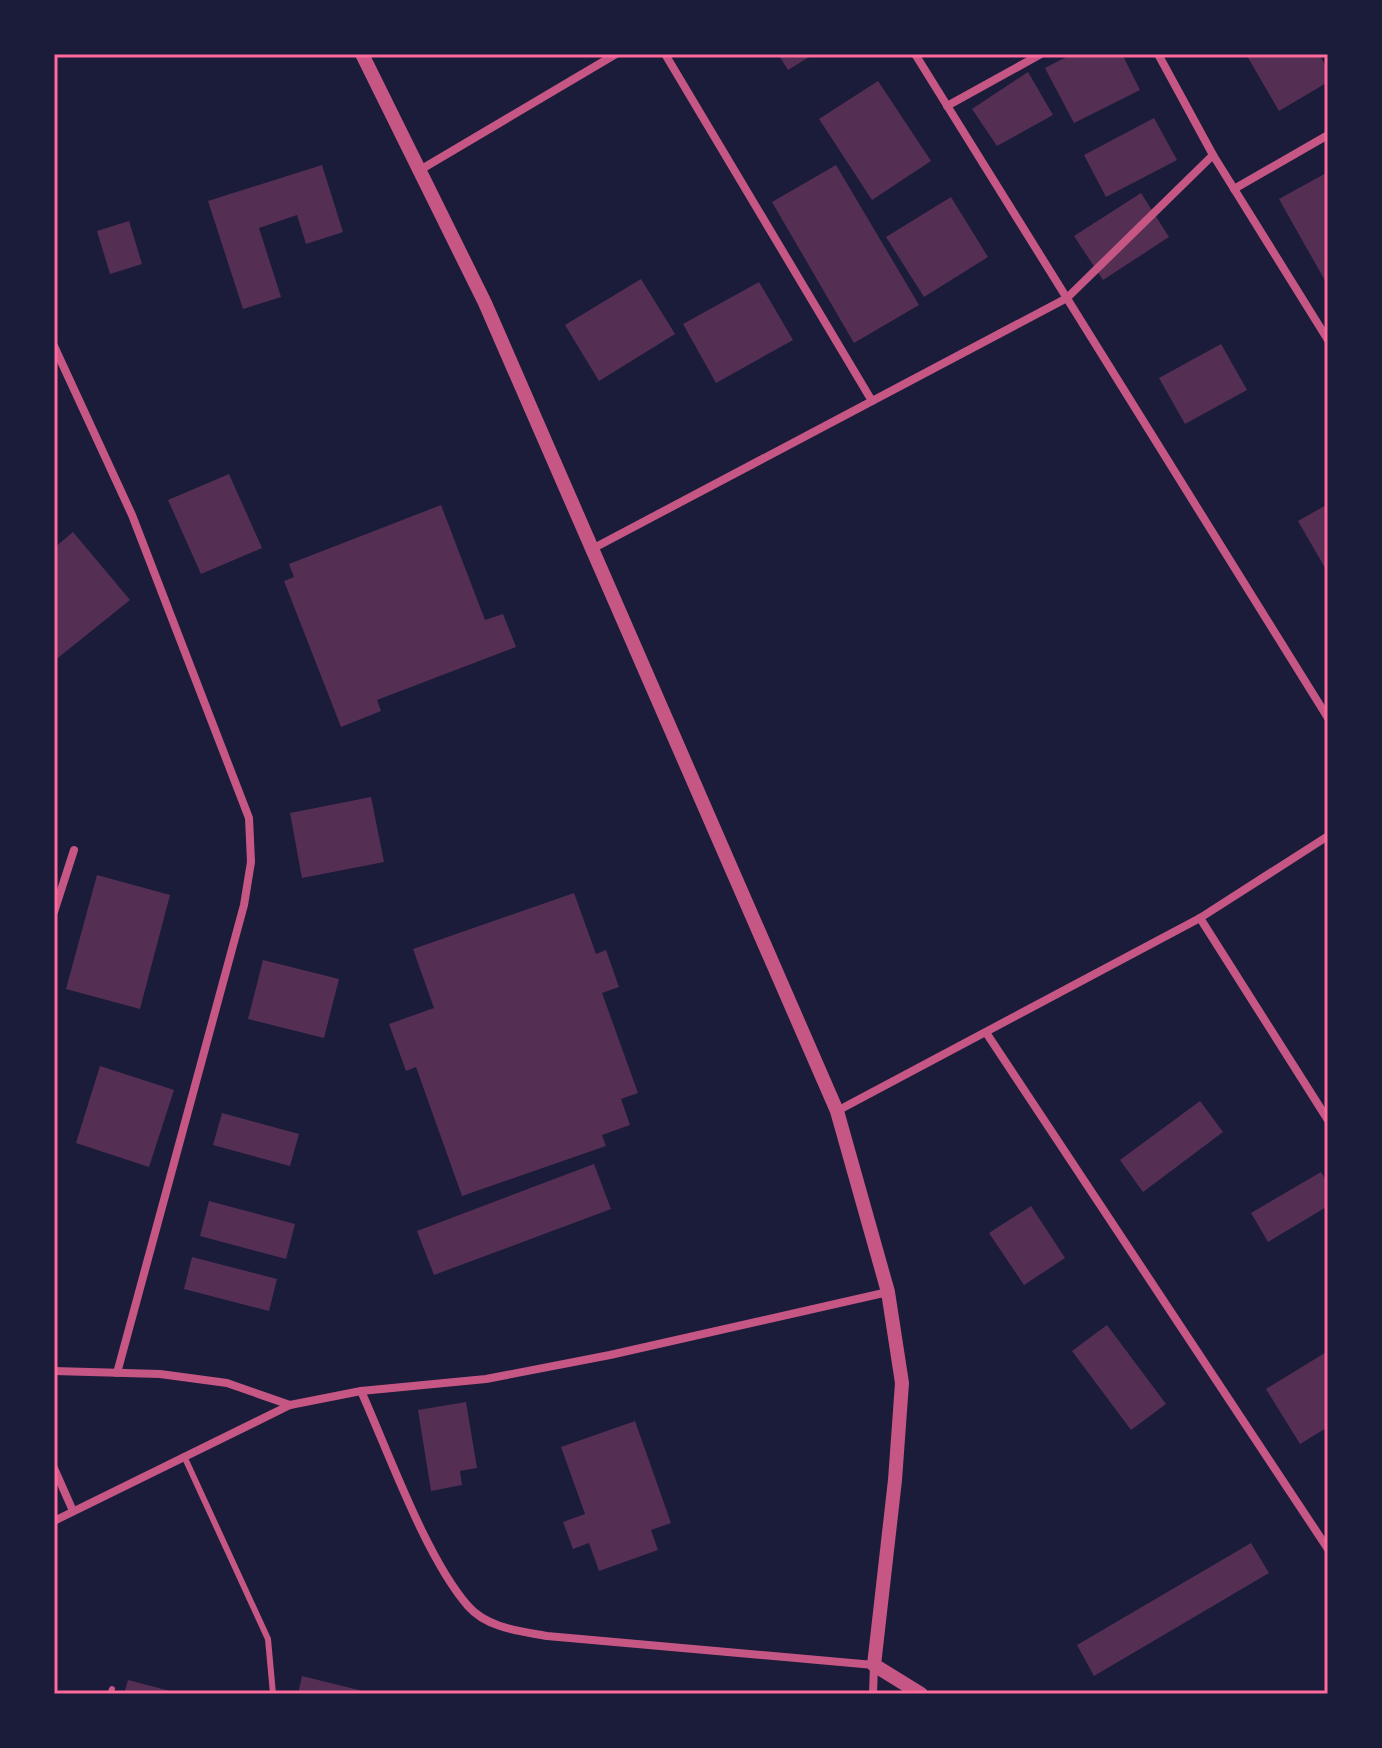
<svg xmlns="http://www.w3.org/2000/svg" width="1382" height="1748" font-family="'PT Sans Narrow',sans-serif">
	<rect width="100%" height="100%" fill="#1b1b3a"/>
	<g fill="#542f53">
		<path d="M 778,54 L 814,54 L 788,70 Z"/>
		<path d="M 1072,54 L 1122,54 L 1140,90 L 1074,123 L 1045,68 Z"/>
		<path d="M 1246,54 L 1319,54 L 1328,70 L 1328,82 L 1279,111 Z"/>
		<path d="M 1028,72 L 1053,115 L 997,146 L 972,109 Z"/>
		<path d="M 878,81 L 931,161 L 872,200 L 819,119 Z"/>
		<path d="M 1154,118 L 1177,160 L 1106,197 L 1084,155 Z"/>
		<path d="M 322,165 L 343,232 L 306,244 L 297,215 L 259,228 L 281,297 L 243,309 L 208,201 Z"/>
		<path d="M 836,165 L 919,305 L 854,343 L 772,202 Z"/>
		<path d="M 1328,172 L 1328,286 L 1279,199 Z"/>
		<path d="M 1141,193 L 1169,237 L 1103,280 L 1074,236 Z"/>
		<path d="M 951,197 L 988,257 L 924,297 L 886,237 Z"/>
		<path d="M 129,221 L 142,264 L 110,274 L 97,231 Z"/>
		<path d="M 641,279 L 675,334 L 599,381 L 565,325 Z"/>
		<path d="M 759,282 L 793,340 L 716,383 L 683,324 Z"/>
		<path d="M 1221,344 L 1247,390 L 1185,424 L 1159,378 Z"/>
		<path d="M 229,474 L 262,548 L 201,574 L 168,500 Z"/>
		<path d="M 1328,504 L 1328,573 L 1298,521 Z"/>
		<path d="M 441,505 L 485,620 L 503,614 L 516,647 L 377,700 L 381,711 L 341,727 L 284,581 L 294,577 L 289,564 Z"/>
		<path d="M 73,532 L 130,600 L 54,661 L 54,548 Z"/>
		<path d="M 371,797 L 384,862 L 302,878 L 290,813 Z"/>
		<path d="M 97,875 L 170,895 L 140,1009 L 66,989 Z"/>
		<path d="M 574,893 L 596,954 L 606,950 L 619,987 L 602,993 L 638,1093 L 621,1099 L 630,1125 L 602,1135 L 606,1146 L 462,1196 L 416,1067 L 406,1071 L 389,1024 L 434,1008 L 413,949 Z"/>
		<path d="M 263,960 L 339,979 L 324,1038 L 248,1019 Z"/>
		<path d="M 100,1066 L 174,1090 L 149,1167 L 76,1143 Z"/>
		<path d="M 1200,1101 L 1223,1132 L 1143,1192 L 1120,1160 Z"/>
		<path d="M 222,1113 L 299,1134 L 290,1166 L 213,1145 Z"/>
		<path d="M 594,1164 L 611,1209 L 434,1275 L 417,1231 Z"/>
		<path d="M 1321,1172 L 1328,1184 L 1328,1206 L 1268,1242 L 1251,1213 Z"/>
		<path d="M 209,1201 L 295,1224 L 286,1259 L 200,1236 Z"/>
		<path d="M 1031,1206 L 1065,1258 L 1024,1285 L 989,1233 Z"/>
		<path d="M 192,1257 L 277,1279 L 269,1311 L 184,1289 Z"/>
		<path d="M 1107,1325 L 1166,1404 L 1131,1430 L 1072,1351 Z"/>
		<path d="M 1328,1351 L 1328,1427 L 1300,1444 L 1266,1389 Z"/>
		<path d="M 466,1402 L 477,1468 L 460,1471 L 462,1485 L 431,1491 L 418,1410 Z"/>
		<path d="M 635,1421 L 671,1523 L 651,1530 L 658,1550 L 599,1571 L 589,1543 L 573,1549 L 563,1522 L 585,1514 L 561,1447 Z"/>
		<path d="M 1251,1543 L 1269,1573 L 1094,1676 L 1077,1645 Z"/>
		<path d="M 302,1676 L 371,1693 L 371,1694 L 298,1694 Z"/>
		<path d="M 128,1680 L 178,1693 L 178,1694 L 124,1694 Z"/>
	</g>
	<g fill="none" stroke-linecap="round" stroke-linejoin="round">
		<g stroke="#c65784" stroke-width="6">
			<path d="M 184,1456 L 268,1639 L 273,1694"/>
			<path d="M 110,1694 L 112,1689"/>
		</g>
		<g stroke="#c65784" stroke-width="8">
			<path d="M 665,54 L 872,401"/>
			<path d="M 915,54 L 1328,718"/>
			<path d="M 1158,54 L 1213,155 L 1328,340"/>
			<path d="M 947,106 L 1041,54"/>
			<path d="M 420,170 L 616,54"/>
			<path d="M 1234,189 L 1328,135"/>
			<path d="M 54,346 L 132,515 L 249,818 L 251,862 L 244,905 L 117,1373"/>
			<path d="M 592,549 L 1067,298 L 1213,155"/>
			<path d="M 54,912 L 74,850"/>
			<path d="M 1200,918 L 1328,1120"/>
			<path d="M 987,1034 L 1328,1549"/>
			<path d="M 837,1111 L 1200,918 L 1328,836"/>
			<path d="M 54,1371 L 160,1374 L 227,1383 L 290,1405"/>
			<path d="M 361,1391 C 388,1451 426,1558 468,1606 C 487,1628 520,1631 547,1636 L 874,1665 L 873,1694"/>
			<path d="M 54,1468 L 73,1511"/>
			<path d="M 54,1521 L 290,1405 L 361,1391 L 486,1379 L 610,1355 L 888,1292"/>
		</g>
		<path stroke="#c65784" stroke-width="14" d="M 362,54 L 485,303 L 837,1111 L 888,1292 L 902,1383 L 895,1480 L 874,1665 L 921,1694"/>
	</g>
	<rect width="1382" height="1748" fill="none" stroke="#1b1b3a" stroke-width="112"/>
	<rect x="56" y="56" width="1270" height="1636" fill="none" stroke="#ff6b9d" stroke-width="3"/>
</svg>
